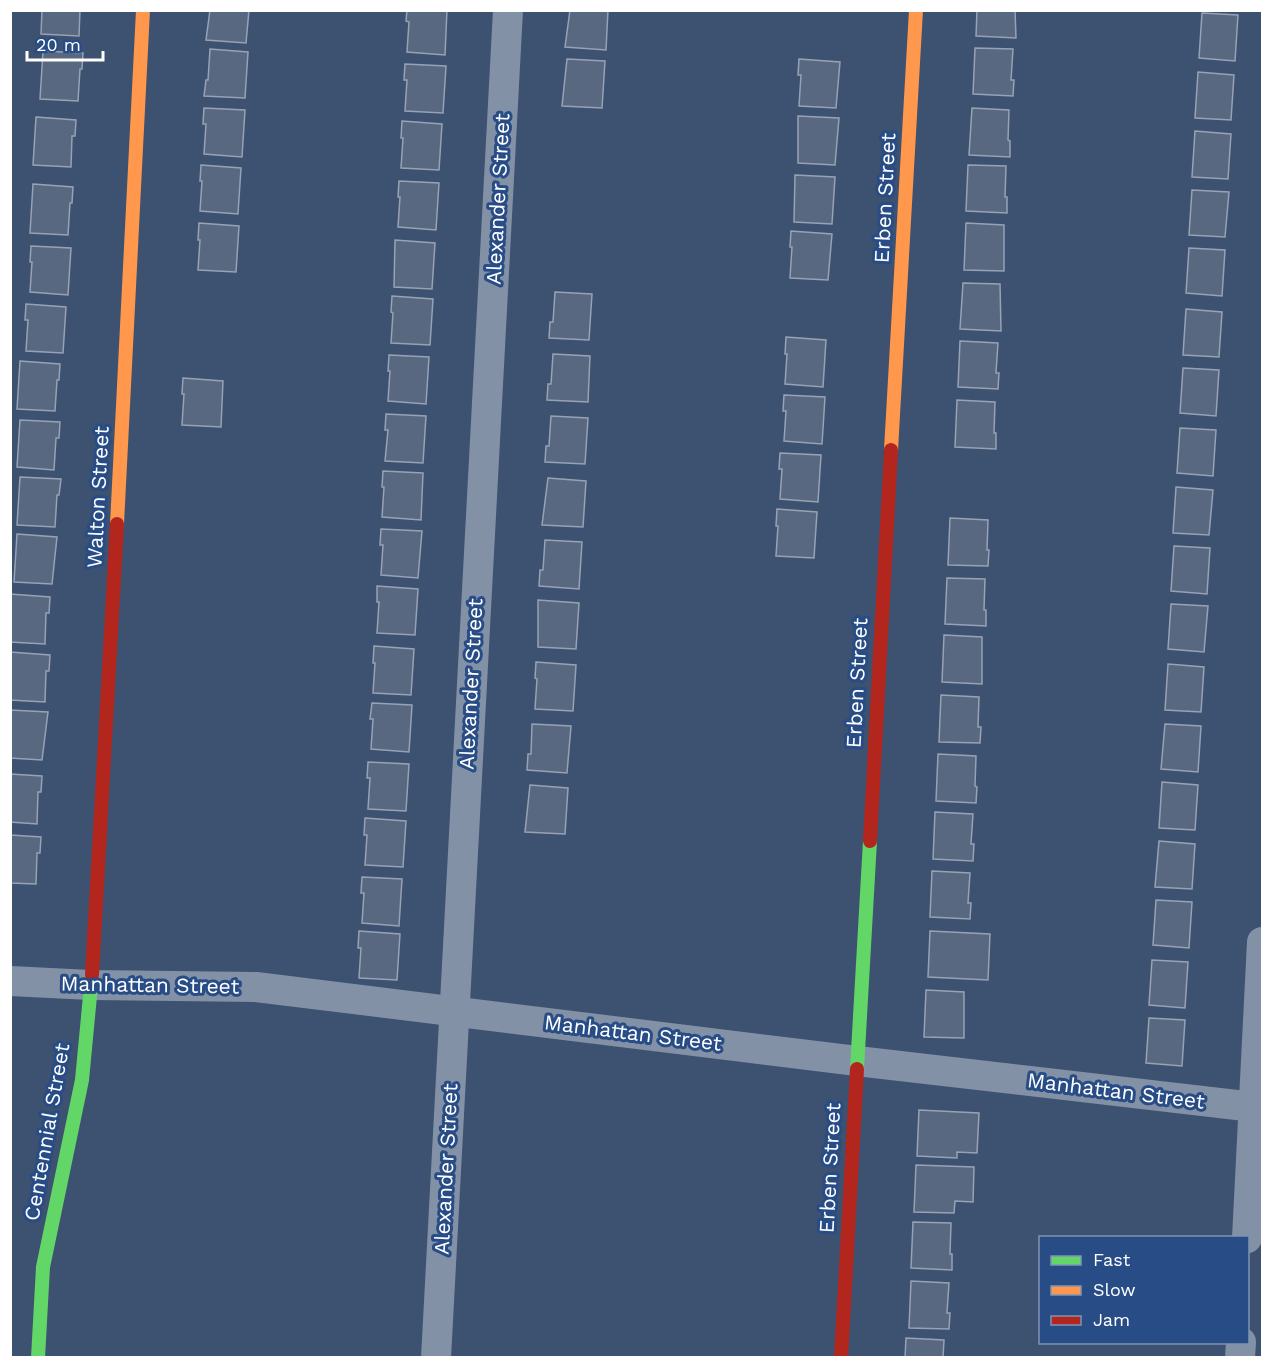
<svg xmlns="http://www.w3.org/2000/svg" width="1273" height="1368" font-family="'Work Sans',sans-serif">
	<rect width="100%" height="100%" fill="#3d5170"/>
	<g fill="#586880" stroke="#97a2b4" stroke-width="1.5">
		<path d="M 42,10 L 80,10 L 79,36 L 41,34 Z"/>
		<path d="M 210,10 L 249,10 L 246,43 L 206,40 Z"/>
		<path d="M 407,10 L 447,10 L 445,55 L 407,52 L 409,22 L 406,21 Z"/>
		<path d="M 570,10 L 608,10 L 606,50 L 565,47 Z"/>
		<path d="M 977,10 L 1015,10 L 1016,38 L 976,36 Z"/>
		<path d="M 1202,13 L 1238,15 L 1235,61 L 1199,58 Z"/>
		<path d="M 975,48 L 1013,49 L 1011,80 L 1014,80 L 1013,96 L 973,94 Z"/>
		<path d="M 210,49 L 248,52 L 245,98 L 204,96 L 206,80 L 208,80 Z"/>
		<path d="M 43,51 L 83,53 L 82,69 L 80,69 L 78,101 L 40,99 Z"/>
		<path d="M 567,59 L 605,61 L 602,108 L 562,106 Z"/>
		<path d="M 799,59 L 840,62 L 836,108 L 799,106 L 801,75 L 798,75 Z"/>
		<path d="M 405,64 L 446,66 L 443,113 L 405,111 L 407,80 L 404,80 Z"/>
		<path d="M 1198,72 L 1234,75 L 1231,120 L 1195,118 Z"/>
		<path d="M 204,108 L 245,110 L 242,157 L 204,154 L 206,124 L 203,124 Z"/>
		<path d="M 972,108 L 1009,110 L 1008,140 L 1010,141 L 1010,157 L 969,155 Z"/>
		<path d="M 798,116 L 839,118 L 835,165 L 798,163 Z"/>
		<path d="M 36,117 L 76,120 L 75,136 L 72,136 L 71,167 L 33,165 Z"/>
		<path d="M 402,121 L 442,124 L 439,170 L 401,168 L 403,138 L 401,138 Z"/>
		<path d="M 1195,131 L 1231,134 L 1228,179 L 1192,177 Z"/>
		<path d="M 201,165 L 241,168 L 238,214 L 200,211 L 202,181 L 200,181 Z"/>
		<path d="M 968,165 L 1006,166 L 1005,197 L 1007,197 L 1007,213 L 966,211 Z"/>
		<path d="M 795,175 L 835,177 L 832,224 L 794,222 Z"/>
		<path d="M 399,181 L 439,183 L 436,230 L 398,227 L 400,197 L 398,197 Z"/>
		<path d="M 33,184 L 73,187 L 72,203 L 70,203 L 68,235 L 30,233 Z"/>
		<path d="M 1192,190 L 1229,192 L 1225,237 L 1189,235 Z"/>
		<path d="M 199,223 L 239,226 L 236,272 L 198,270 L 200,240 L 198,240 Z"/>
		<path d="M 966,223 L 1004,225 L 1004,271 L 964,270 Z"/>
		<path d="M 791,231 L 832,234 L 828,280 L 790,278 L 792,247 L 790,247 Z"/>
		<path d="M 395,240 L 435,243 L 432,289 L 394,287 Z"/>
		<path d="M 31,246 L 71,248 L 68,295 L 30,292 L 32,262 L 30,262 Z"/>
		<path d="M 1189,248 L 1225,250 L 1222,296 L 1186,293 Z"/>
		<path d="M 963,283 L 1000,284 L 1001,331 L 960,329 Z"/>
		<path d="M 555,292 L 592,294 L 589,340 L 549,338 L 550,322 L 553,322 Z"/>
		<path d="M 392,296 L 433,299 L 430,345 L 391,343 L 393,313 L 391,312 Z"/>
		<path d="M 26,304 L 66,307 L 63,353 L 26,351 L 28,320 L 25,320 Z"/>
		<path d="M 1186,309 L 1222,312 L 1219,357 L 1183,355 Z"/>
		<path d="M 786,337 L 826,340 L 823,387 L 785,384 L 787,354 L 785,354 Z"/>
		<path d="M 960,341 L 998,343 L 996,373 L 999,373 L 998,389 L 958,387 Z"/>
		<path d="M 553,354 L 590,356 L 588,402 L 547,400 L 548,384 L 551,384 Z"/>
		<path d="M 389,355 L 429,357 L 426,404 L 388,401 L 390,371 L 388,371 Z"/>
		<path d="M 20,361 L 60,364 L 59,380 L 57,380 L 55,411 L 17,409 Z"/>
		<path d="M 1183,368 L 1219,370 L 1216,416 L 1180,413 Z"/>
		<path d="M 183,378 L 223,381 L 221,427 L 182,425 L 184,394 L 182,394 Z"/>
		<path d="M 784,395 L 825,397 L 822,444 L 784,441 L 786,411 L 783,411 Z"/>
		<path d="M 957,400 L 995,402 L 994,433 L 996,433 L 996,449 L 955,447 Z"/>
		<path d="M 386,414 L 426,416 L 423,463 L 385,461 L 388,430 L 385,430 Z"/>
		<path d="M 551,416 L 588,418 L 585,464 L 545,462 L 546,446 L 549,446 Z"/>
		<path d="M 20,420 L 60,422 L 59,438 L 56,438 L 54,470 L 17,467 Z"/>
		<path d="M 1180,428 L 1216,430 L 1213,476 L 1177,473 Z"/>
		<path d="M 780,453 L 821,455 L 818,502 L 780,499 L 782,469 L 779,469 Z"/>
		<path d="M 383,471 L 423,473 L 421,520 L 382,517 L 384,487 L 382,487 Z"/>
		<path d="M 20,477 L 61,479 L 59,495 L 57,495 L 55,527 L 17,525 Z"/>
		<path d="M 548,478 L 586,481 L 583,527 L 542,525 Z"/>
		<path d="M 1176,487 L 1213,490 L 1209,535 L 1173,533 Z"/>
		<path d="M 777,509 L 817,512 L 814,558 L 776,556 L 778,526 L 776,526 Z"/>
		<path d="M 950,518 L 988,520 L 987,550 L 989,550 L 988,566 L 948,565 Z"/>
		<path d="M 381,529 L 422,531 L 418,578 L 381,575 L 383,545 L 380,545 Z"/>
		<path d="M 17,534 L 57,537 L 52,584 L 14,582 Z"/>
		<path d="M 545,540 L 582,542 L 579,589 L 539,586 L 540,570 L 543,570 Z"/>
		<path d="M 1174,546 L 1210,548 L 1207,594 L 1171,591 Z"/>
		<path d="M 947,578 L 985,579 L 984,610 L 986,610 L 986,626 L 945,624 Z"/>
		<path d="M 377,586 L 418,589 L 415,635 L 377,633 L 379,602 L 377,602 Z"/>
		<path d="M 10,594 L 50,597 L 49,613 L 46,613 L 45,644 L 10,642 Z"/>
		<path d="M 538,600 L 579,603 L 576,649 L 538,647 Z"/>
		<path d="M 1171,604 L 1208,606 L 1204,652 L 1168,649 Z"/>
		<path d="M 944,635 L 982,637 L 982,684 L 942,682 Z"/>
		<path d="M 374,646 L 414,649 L 411,695 L 373,693 L 375,663 L 373,663 Z"/>
		<path d="M 10,652 L 50,655 L 49,671 L 46,671 L 45,702 L 10,700 Z"/>
		<path d="M 536,662 L 576,665 L 573,711 L 535,709 L 537,679 L 535,678 Z"/>
		<path d="M 1168,664 L 1204,667 L 1201,712 L 1165,710 Z"/>
		<path d="M 941,695 L 979,697 L 978,727 L 981,727 L 980,743 L 939,742 Z"/>
		<path d="M 372,703 L 412,705 L 409,752 L 371,749 L 373,719 L 370,719 Z"/>
		<path d="M 10,710 L 48,712 L 42,760 L 10,758 Z"/>
		<path d="M 532,724 L 571,726 L 567,773 L 527,770 L 528,754 L 531,754 Z"/>
		<path d="M 1165,724 L 1201,726 L 1198,772 L 1161,769 Z"/>
		<path d="M 938,754 L 976,756 L 975,786 L 977,787 L 976,803 L 936,801 Z"/>
		<path d="M 368,762 L 409,764 L 406,811 L 368,809 L 370,778 L 367,778 Z"/>
		<path d="M 10,774 L 42,776 L 41,792 L 38,792 L 37,824 L 10,822 Z"/>
		<path d="M 1162,782 L 1198,785 L 1195,830 L 1159,828 Z"/>
		<path d="M 530,785 L 568,788 L 565,834 L 525,832 Z"/>
		<path d="M 935,812 L 973,814 L 971,844 L 974,844 L 973,861 L 933,859 Z"/>
		<path d="M 365,818 L 406,821 L 403,867 L 365,865 L 367,835 L 364,835 Z"/>
		<path d="M 10,835 L 41,837 L 40,853 L 37,853 L 36,884 L 10,883 Z"/>
		<path d="M 1159,841 L 1195,844 L 1192,889 L 1155,887 Z"/>
		<path d="M 932,871 L 970,873 L 968,903 L 971,903 L 970,919 L 930,917 Z"/>
		<path d="M 362,877 L 402,879 L 399,926 L 362,923 L 364,893 L 361,893 Z"/>
		<path d="M 1156,900 L 1192,902 L 1189,948 L 1153,945 Z"/>
		<path d="M 359,931 L 400,934 L 397,980 L 359,978 L 361,948 L 358,948 Z"/>
		<path d="M 930,931 L 990,934 L 988,980 L 928,977 Z"/>
		<path d="M 1152,960 L 1188,962 L 1185,1008 L 1149,1005 Z"/>
		<path d="M 926,990 L 964,992 L 964,1038 L 924,1037 Z"/>
		<path d="M 1149,1018 L 1185,1020 L 1182,1066 L 1146,1063 Z"/>
		<path d="M 919,1110 L 979,1113 L 977,1153 L 957,1152 L 957,1158 L 917,1156 Z"/>
		<path d="M 916,1165 L 974,1167 L 973,1202 L 955,1201 L 954,1213 L 914,1212 Z"/>
		<path d="M 913,1222 L 951,1223 L 950,1254 L 952,1254 L 952,1270 L 911,1268 Z"/>
		<path d="M 911,1281 L 949,1283 L 947,1313 L 950,1313 L 949,1329 L 909,1328 Z"/>
		<path d="M 906,1338 L 944,1340 L 943,1358 L 905,1358 Z"/>
	</g>
	<g fill="none" stroke-linecap="round" stroke-linejoin="round">
		<g stroke="#8391a6" stroke-width="30">
			<path d="M 10,981 L 91,985 L 256,987 L 857,1061 L 1254,1107"/>
			<path d="M 1247,1238 L 1262,942"/>
			<path d="M 436,1358 L 508,10"/>
			<path d="M 1240,1358 L 1241,1342"/>
		</g>
		<g stroke="#63d668" stroke-width="14">
			<path d="M 857,1069 L 870,841"/>
			<path d="M 38,1358 L 43,1267 L 82,1080 L 92,975"/>
		</g>
		<g stroke="#ff974d" stroke-width="14">
			<path d="M 891,450 L 916,10"/>
			<path d="M 117,524 L 143,10"/>
		</g>
		<g stroke="#b3261e" stroke-width="14">
			<path d="M 870,841 L 891,450"/>
			<path d="M 92,975 L 117,524"/>
			<path d="M 841,1358 L 857,1069"/>
		</g>
	</g>
	<g text-anchor="middle" stroke-width="6" stroke-linejoin="round" paint-order="stroke">
		<g font-size="21" fill="#fff" stroke="#284c85">
			<text transform="translate(885 198) rotate(-87)" y="7">Erben Street</text>
			<text transform="translate(498 199) rotate(-87)" y="7">Alexander Street</text>
			<text transform="translate(98 497) rotate(-87)" y="7">Walton Street</text>
			<text transform="translate(857 683) rotate(-87)" y="7">Erben Street</text>
			<text transform="translate(471 684) rotate(-87)" y="7">Alexander Street</text>
			<text transform="translate(150 985) rotate(1)" y="7">Manhattan Street</text>
			<text transform="translate(633 1033) rotate(7)" y="7">Manhattan Street</text>
			<text transform="translate(1116 1091) rotate(7)" y="7">Manhattan Street</text>
			<text transform="translate(47 1132) rotate(-80)" y="7">Centennial Street</text>
			<text transform="translate(830 1168) rotate(-87)" y="7">Erben Street</text>
			<text transform="translate(446 1169) rotate(-87)" y="7">Alexander Street</text>
		</g>
	</g>
	<rect width="1273" height="1368" fill="none" stroke="#ffffff" stroke-width="24"/>
	<rect x="1039" y="1236" width="210" height="108" fill="#284c85" stroke="#7e94b6" stroke-width="1.5"/>
	<rect x="1051" y="1256" width="30" height="9" fill="#63d668" stroke="#7e94b6" stroke-width="1.5"/>
	<text x="1093" y="1266" font-size="18" fill="#ffffff">Fast</text>
	<rect x="1051" y="1286" width="30" height="9" fill="#ff974d" stroke="#7e94b6" stroke-width="1.5"/>
	<text x="1093" y="1296" font-size="18" fill="#ffffff">Slow</text>
	<rect x="1051" y="1316" width="30" height="9" fill="#b3261e" stroke="#7e94b6" stroke-width="1.5"/>
	<text x="1093" y="1326" font-size="18" fill="#ffffff">Jam</text>
	<path d="M27 51v9h76v-9" fill="none" stroke="#ffffff" stroke-width="3"/>
	<text x="36" y="51" font-size="18" fill="#ffffff" stroke="#284c85" stroke-width="4.5" paint-order="stroke">20 m</text>
</svg>
